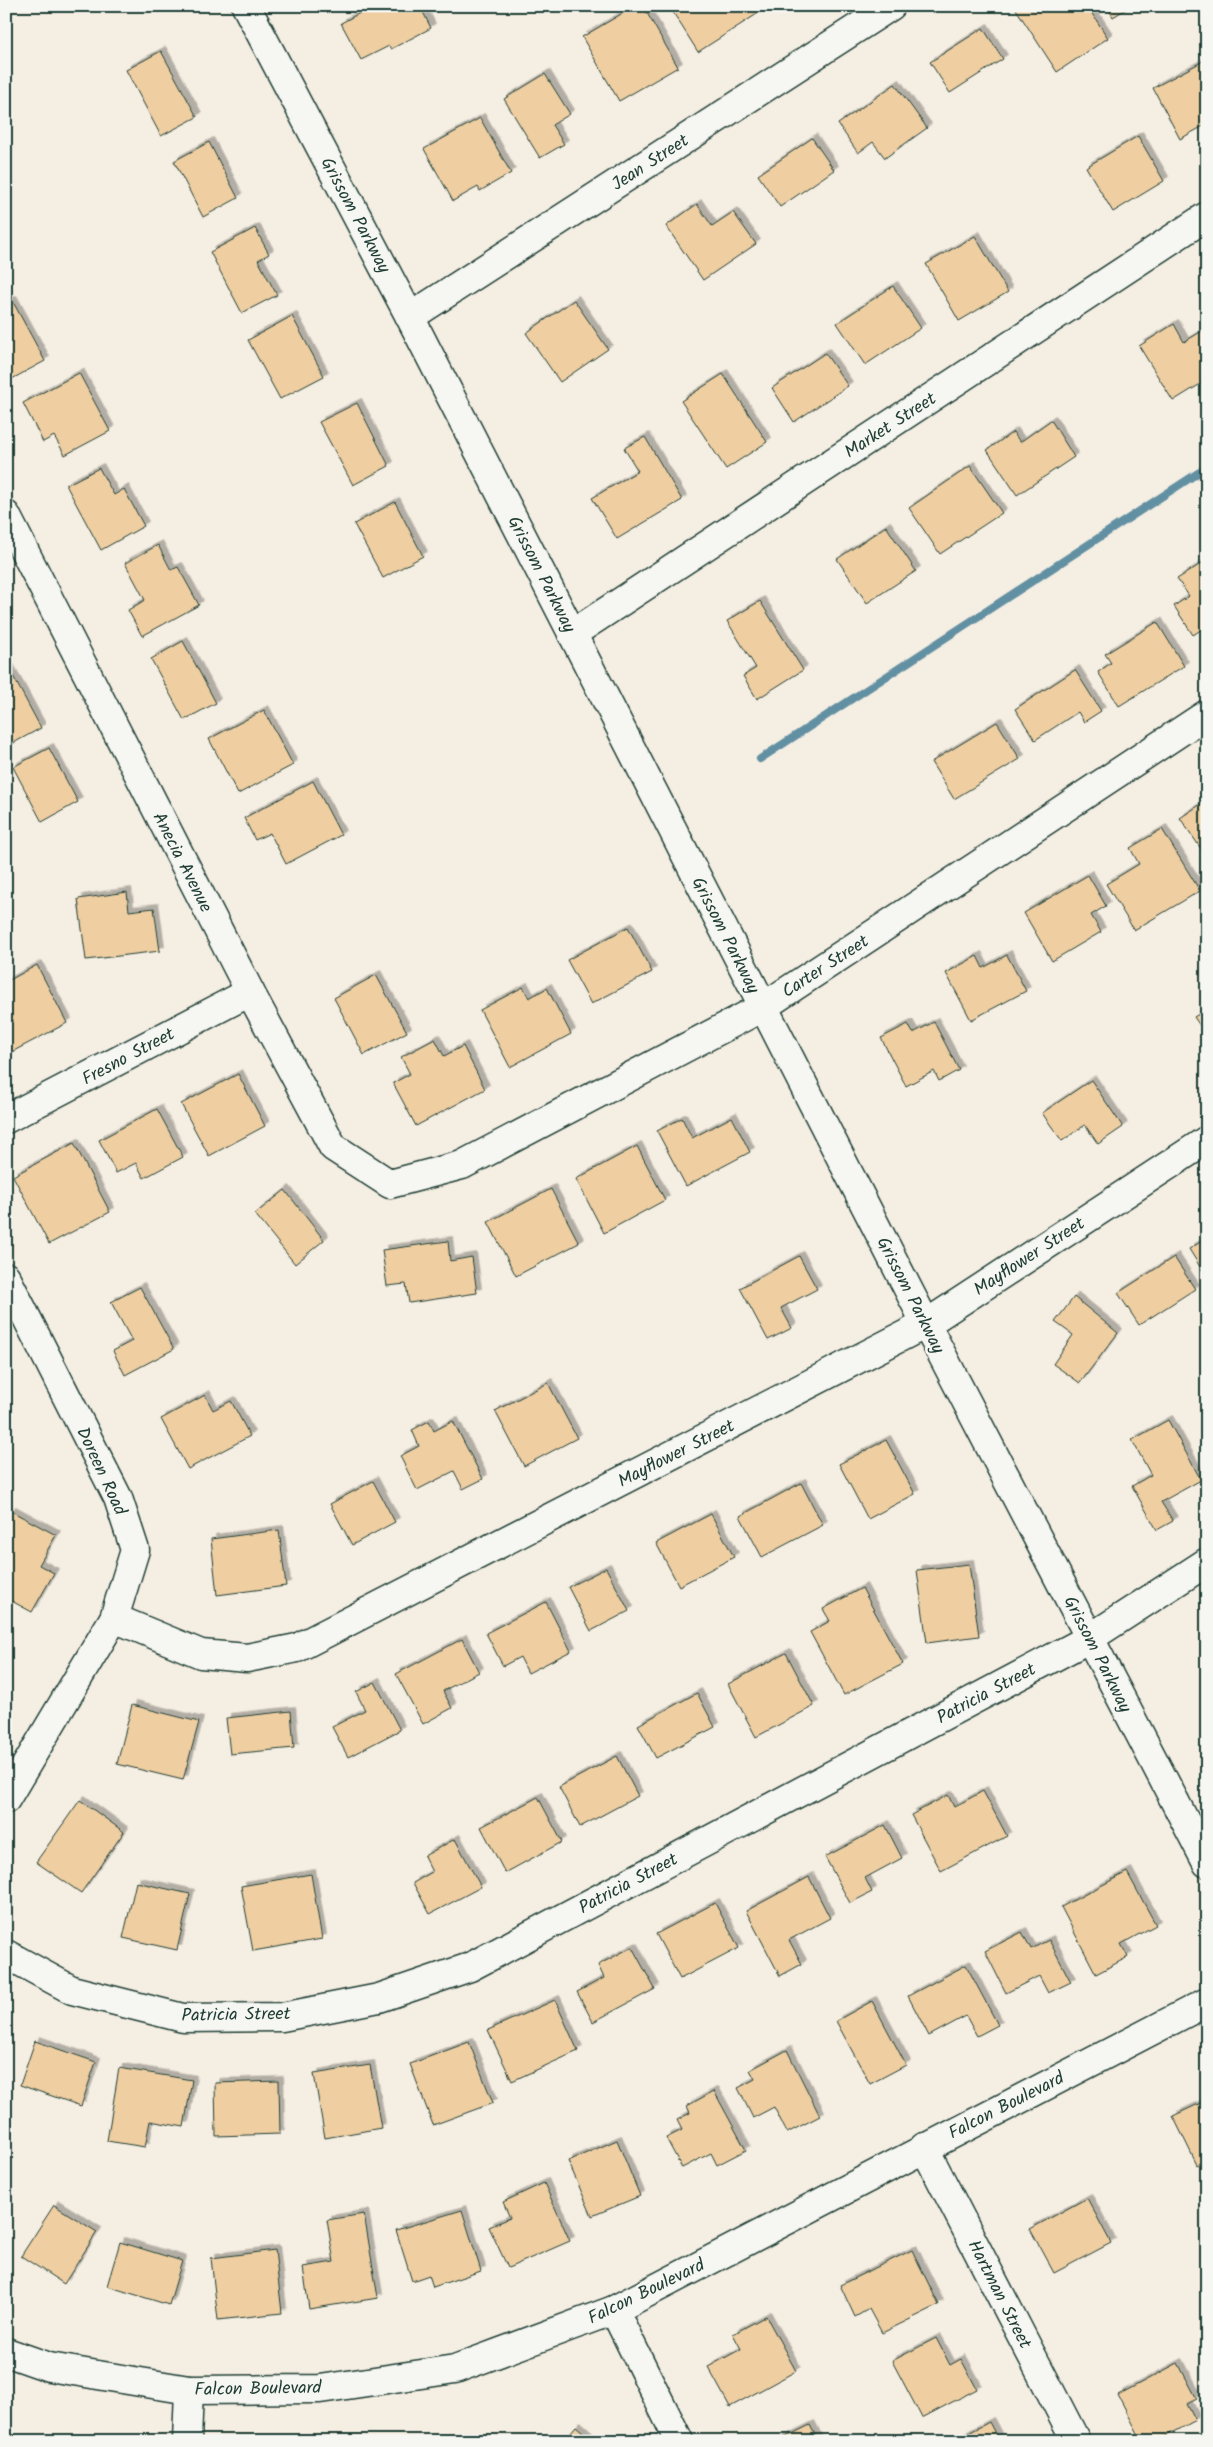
<svg xmlns="http://www.w3.org/2000/svg" width="1213" height="2447" font-family="Kalam,sans-serif">
	<defs>
		<filter id="shadow"><feDropShadow dx="4.5" dy="-4.5" stdDeviation="0" flood-color="#0004"/></filter>
	</defs>
	<rect width="100%" height="100%" fill="#f5eee2"/>
	<filter id="ink" filterUnits="userSpaceOnUse"><feTurbulence type="fractalNoise" baseFrequency=".02" numOctaves="2"/><feDisplacementMap in="SourceGraphic" scale="10" xChannelSelector="R" yChannelSelector="G"/><feConvolveMatrix kernelMatrix="1 2 1 2 8 2 1 2 1" color-interpolation-filters="sRGB"/></filter>
	<g filter="url(#ink)">
		<g fill="none" stroke-linecap="round" stroke-linejoin="round">
			<path stroke="#6290a3" stroke-width="8" d="M 760,759 L 1207,467"/>
		</g>
		<g fill="#efcea1" stroke="#1f3d34" filter="url(#shadow)">
			<path d="M 373,6 L 420,6 L 431,28 L 391,49 L 389,46 L 361,60 L 341,23 Z"/>
			<path d="M 635,6 L 643,6 L 678,67 L 619,101 L 582,37 Z"/>
			<path d="M 669,6 L 753,6 L 757,14 L 698,52 Z"/>
			<path d="M 1014,6 L 1087,6 L 1108,38 L 1057,72 Z"/>
			<path d="M 1107,6 L 1131,6 L 1113,17 Z"/>
			<path d="M 983,28 L 1003,59 L 950,93 L 930,62 Z"/>
			<path d="M 161,51 L 197,117 L 161,136 L 126,70 Z"/>
			<path d="M 1207,59 L 1207,124 L 1180,139 L 1153,88 Z"/>
			<path d="M 545,74 L 570,114 L 552,125 L 564,144 L 540,158 L 504,99 Z"/>
			<path d="M 895,84 L 927,128 L 885,158 L 873,142 L 858,153 L 838,124 Z"/>
			<path d="M 480,118 L 511,173 L 480,191 L 478,187 L 453,201 L 424,149 Z"/>
			<path d="M 1138,136 L 1164,181 L 1113,212 L 1086,167 Z"/>
			<path d="M 812,138 L 834,170 L 780,207 L 758,175 Z"/>
			<path d="M 209,142 L 238,198 L 203,217 L 174,161 Z"/>
			<path d="M 697,204 L 712,226 L 733,212 L 756,244 L 703,280 L 666,226 Z"/>
			<path d="M 255,228 L 269,254 L 258,260 L 277,295 L 242,313 L 210,252 Z"/>
			<path d="M 975,236 L 1008,292 L 959,321 L 926,264 Z"/>
			<path d="M 893,286 L 921,328 L 865,365 L 837,323 Z"/>
			<path d="M 12,300 L 45,361 L 10,380 L 6,372 L 6,303 Z"/>
			<path d="M 574,300 L 608,349 L 560,382 L 526,333 Z"/>
			<path d="M 292,316 L 324,376 L 280,399 L 248,340 Z"/>
			<path d="M 1174,324 L 1184,342 L 1207,328 L 1207,380 L 1173,401 L 1139,346 Z"/>
			<path d="M 825,353 L 848,386 L 794,422 L 772,388 Z"/>
			<path d="M 79,373 L 110,431 L 65,455 L 54,436 L 43,442 L 23,403 Z"/>
			<path d="M 723,374 L 767,442 L 726,469 L 681,401 Z"/>
			<path d="M 357,403 L 389,466 L 353,485 L 319,422 Z"/>
			<path d="M 1051,420 L 1074,457 L 1017,495 L 987,450 L 1013,432 L 1020,442 Z"/>
			<path d="M 645,437 L 682,500 L 617,539 L 592,498 L 638,471 L 624,448 Z"/>
			<path d="M 970,466 L 1002,513 L 940,554 L 909,508 Z"/>
			<path d="M 99,468 L 114,495 L 124,489 L 144,526 L 101,550 L 66,485 Z"/>
			<path d="M 395,502 L 423,556 L 383,578 L 354,524 Z"/>
			<path d="M 886,526 L 916,571 L 867,603 L 837,559 Z"/>
			<path d="M 158,545 L 171,570 L 178,567 L 199,605 L 142,636 L 128,610 L 145,600 L 125,563 Z"/>
			<path d="M 1207,560 L 1207,626 L 1193,635 L 1174,606 L 1189,596 L 1177,579 Z"/>
			<path d="M 760,601 L 803,670 L 757,699 L 743,676 L 756,668 L 727,621 Z"/>
			<path d="M 1157,622 L 1184,666 L 1119,706 L 1098,672 L 1111,663 L 1105,654 Z"/>
			<path d="M 183,641 L 216,703 L 184,720 L 151,659 Z"/>
			<path d="M 6,663 L 41,728 L 6,747 Z"/>
			<path d="M 1075,670 L 1101,711 L 1084,722 L 1078,712 L 1035,740 L 1015,709 Z"/>
			<path d="M 264,710 L 293,765 L 238,794 L 209,739 Z"/>
			<path d="M 997,722 L 1020,759 L 954,799 L 931,762 Z"/>
			<path d="M 49,748 L 78,802 L 42,822 L 13,767 Z"/>
			<path d="M 313,781 L 341,835 L 286,864 L 270,833 L 255,840 L 244,818 Z"/>
			<path d="M 1207,800 L 1207,856 L 1206,856 L 1180,818 Z"/>
			<path d="M 1162,829 L 1200,891 L 1134,930 L 1106,884 L 1139,864 L 1130,848 Z"/>
			<path d="M 1088,875 L 1106,906 L 1091,915 L 1101,932 L 1052,961 L 1024,913 Z"/>
			<path d="M 127,892 L 129,911 L 154,908 L 160,951 L 86,960 L 78,899 Z"/>
			<path d="M 628,927 L 652,972 L 591,1004 L 567,960 Z"/>
			<path d="M 1007,955 L 1026,991 L 971,1020 L 946,973 L 977,956 L 983,968 Z"/>
			<path d="M 37,965 L 67,1023 L 6,1055 L 6,982 Z"/>
			<path d="M 376,975 L 407,1032 L 364,1055 L 334,998 Z"/>
			<path d="M 523,987 L 529,998 L 547,988 L 571,1034 L 510,1067 L 480,1010 Z"/>
			<path d="M 1207,1009 L 1207,1036 L 1194,1017 Z"/>
			<path d="M 934,1022 L 959,1070 L 939,1081 L 934,1071 L 906,1086 L 881,1038 L 908,1024 L 913,1033 Z"/>
			<path d="M 435,1039 L 444,1056 L 463,1046 L 485,1089 L 416,1126 L 393,1083 L 410,1074 L 401,1057 Z"/>
			<path d="M 238,1074 L 265,1126 L 209,1156 L 181,1104 Z"/>
			<path d="M 1091,1080 L 1123,1127 L 1098,1144 L 1085,1125 L 1062,1141 L 1042,1113 Z"/>
			<path d="M 157,1109 L 183,1157 L 144,1178 L 136,1163 L 116,1173 L 99,1140 Z"/>
			<path d="M 732,1117 L 750,1152 L 686,1186 L 657,1131 L 682,1118 L 692,1138 Z"/>
			<path d="M 74,1143 L 110,1212 L 49,1244 L 13,1176 Z"/>
			<path d="M 637,1146 L 665,1200 L 604,1233 L 576,1179 Z"/>
			<path d="M 551,1189 L 579,1243 L 516,1276 L 488,1222 Z"/>
			<path d="M 285,1190 L 324,1240 L 295,1264 L 255,1214 Z"/>
			<path d="M 1207,1238 L 1207,1278 L 1189,1249 Z"/>
			<path d="M 448,1241 L 450,1261 L 472,1257 L 477,1293 L 409,1303 L 406,1284 L 387,1286 L 382,1250 Z"/>
			<path d="M 799,1256 L 817,1289 L 781,1308 L 792,1328 L 768,1340 L 740,1288 Z"/>
			<path d="M 1174,1257 L 1195,1289 L 1139,1325 L 1118,1293 Z"/>
			<path d="M 140,1287 L 174,1349 L 125,1375 L 113,1351 L 132,1341 L 111,1302 Z"/>
			<path d="M 1074,1297 L 1118,1333 L 1080,1383 L 1053,1364 L 1073,1335 L 1055,1322 Z"/>
			<path d="M 548,1383 L 577,1438 L 524,1466 L 495,1411 Z"/>
			<path d="M 205,1395 L 213,1410 L 231,1401 L 250,1436 L 188,1469 L 161,1419 Z"/>
			<path d="M 1168,1420 L 1201,1480 L 1161,1502 L 1173,1521 L 1157,1530 L 1132,1486 L 1151,1475 L 1132,1440 Z"/>
			<path d="M 429,1421 L 434,1431 L 453,1421 L 483,1479 L 463,1489 L 454,1471 L 417,1490 L 400,1456 L 419,1446 L 412,1430 Z"/>
			<path d="M 886,1440 L 915,1494 L 868,1519 L 839,1464 Z"/>
			<path d="M 373,1481 L 395,1522 L 352,1545 L 330,1504 Z"/>
			<path d="M 801,1483 L 823,1525 L 762,1557 L 740,1516 Z"/>
			<path d="M 11,1511 L 56,1535 L 39,1565 L 54,1573 L 32,1612 L 6,1598 L 6,1520 Z"/>
			<path d="M 711,1514 L 734,1557 L 679,1586 L 656,1543 Z"/>
			<path d="M 279,1530 L 286,1586 L 217,1595 L 211,1539 Z"/>
			<path d="M 969,1564 L 979,1636 L 927,1643 L 917,1570 Z"/>
			<path d="M 606,1568 L 629,1611 L 591,1631 L 568,1587 Z"/>
			<path d="M 862,1588 L 903,1664 L 844,1695 L 810,1632 L 830,1621 L 823,1609 Z"/>
			<path d="M 546,1602 L 571,1651 L 528,1673 L 520,1657 L 503,1666 L 486,1633 Z"/>
			<path d="M 462,1639 L 479,1672 L 443,1691 L 452,1708 L 423,1724 L 396,1674 Z"/>
			<path d="M 786,1653 L 814,1706 L 756,1737 L 728,1684 Z"/>
			<path d="M 375,1682 L 400,1730 L 348,1757 L 332,1727 L 365,1710 L 356,1692 Z"/>
			<path d="M 697,1693 L 715,1727 L 656,1758 L 638,1725 Z"/>
			<path d="M 132,1705 L 199,1722 L 183,1780 L 117,1764 Z"/>
			<path d="M 291,1711 L 294,1748 L 230,1754 L 226,1718 Z"/>
			<path d="M 617,1756 L 638,1796 L 580,1827 L 559,1787 Z"/>
			<path d="M 983,1791 L 1007,1836 L 941,1871 L 911,1815 L 948,1795 L 954,1807 Z"/>
			<path d="M 538,1797 L 562,1842 L 505,1873 L 481,1827 Z"/>
			<path d="M 80,1800 L 124,1832 L 81,1893 L 36,1862 Z"/>
			<path d="M 885,1825 L 902,1858 L 865,1878 L 872,1892 L 850,1903 L 825,1857 Z"/>
			<path d="M 455,1839 L 481,1887 L 430,1914 L 413,1883 L 432,1872 L 424,1856 Z"/>
			<path d="M 1127,1872 L 1156,1925 L 1121,1944 L 1128,1957 L 1096,1974 L 1061,1907 Z"/>
			<path d="M 311,1874 L 322,1939 L 253,1951 L 241,1886 Z"/>
			<path d="M 809,1877 L 830,1918 L 789,1940 L 802,1964 L 780,1976 L 746,1911 Z"/>
			<path d="M 136,1882 L 190,1894 L 177,1950 L 123,1938 Z"/>
			<path d="M 715,1903 L 739,1948 L 680,1979 L 656,1934 Z"/>
			<path d="M 1022,1932 L 1031,1949 L 1049,1940 L 1071,1982 L 1048,1993 L 1039,1976 L 1006,1993 L 985,1951 Z"/>
			<path d="M 632,1947 L 655,1989 L 593,2022 L 577,1992 L 604,1978 L 598,1965 Z"/>
			<path d="M 966,1965 L 998,2025 L 977,2036 L 966,2016 L 929,2036 L 908,1996 Z"/>
			<path d="M 555,2000 L 578,2051 L 512,2081 L 488,2030 Z"/>
			<path d="M 872,2001 L 906,2065 L 870,2084 L 836,2021 Z"/>
			<path d="M 35,2041 L 96,2062 L 81,2106 L 20,2085 Z"/>
			<path d="M 469,2042 L 493,2103 L 433,2125 L 410,2064 Z"/>
			<path d="M 787,2050 L 820,2116 L 787,2133 L 774,2107 L 753,2118 L 738,2088 L 755,2079 L 750,2070 Z"/>
			<path d="M 370,2065 L 381,2128 L 325,2138 L 314,2074 Z"/>
			<path d="M 119,2068 L 192,2080 L 184,2127 L 150,2121 L 145,2147 L 107,2141 Z"/>
			<path d="M 279,2081 L 280,2134 L 216,2136 L 215,2083 Z"/>
			<path d="M 714,2091 L 746,2150 L 717,2165 L 711,2153 L 682,2168 L 666,2138 L 682,2130 L 677,2120 L 690,2113 L 687,2106 Z"/>
			<path d="M 1207,2100 L 1207,2160 L 1197,2165 L 1173,2116 Z"/>
			<path d="M 617,2140 L 640,2196 L 592,2216 L 568,2161 Z"/>
			<path d="M 544,2183 L 570,2241 L 508,2268 L 489,2227 L 510,2218 L 503,2202 Z"/>
			<path d="M 1087,2198 L 1111,2243 L 1054,2273 L 1030,2229 Z"/>
			<path d="M 54,2205 L 97,2232 L 64,2284 L 21,2256 Z"/>
			<path d="M 462,2210 L 481,2271 L 433,2287 L 429,2275 L 412,2281 L 396,2230 Z"/>
			<path d="M 364,2214 L 378,2298 L 309,2309 L 303,2267 L 334,2262 L 327,2220 Z"/>
			<path d="M 120,2242 L 182,2261 L 169,2305 L 107,2286 Z"/>
			<path d="M 275,2250 L 282,2313 L 218,2320 L 211,2258 Z"/>
			<path d="M 912,2250 L 939,2305 L 882,2333 L 869,2309 L 855,2317 L 840,2285 Z"/>
			<path d="M 766,2316 L 796,2371 L 730,2407 L 708,2367 L 741,2349 L 733,2334 Z"/>
			<path d="M 936,2338 L 950,2365 L 961,2359 L 977,2389 L 922,2418 L 892,2361 Z"/>
			<path d="M 1178,2363 L 1197,2399 L 1187,2404 L 1195,2420 L 1157,2441 L 1142,2441 L 1118,2395 Z"/>
			<path d="M 989,2422 L 999,2441 L 954,2441 Z"/>
			<path d="M 810,2425 L 818,2441 L 778,2441 Z"/>
			<path d="M 576,2426 L 593,2441 L 563,2441 Z"/>
		</g>
		<g fill="none" stroke-linecap="round" stroke-linejoin="round">
			<g stroke="#1f3d34" stroke-width="31">
				<g id="minor">
					<path d="M 410,317 L 891,6"/>
					<path d="M 6,515 L 250,992 L 333,1147 L 390,1184 L 462,1165 L 763,1007 L 1207,714"/>
					<path d="M 572,634 L 1207,216"/>
					<path d="M 6,1119 L 250,992"/>
					<path d="M 6,1277 L 118,1498 L 135,1550 L 114,1618 L 6,1799"/>
					<path d="M 114,1618 L 201,1654 L 247,1658 L 297,1648 L 926,1324 L 1207,1140"/>
					<path d="M 6,1954 L 72,1990 L 183,2018 L 282,2017 L 379,1998 L 470,1967 L 1090,1638 L 1207,1562"/>
					<path d="M 924,2147 L 1076,2441"/>
					<path d="M 614,2310 L 679,2441"/>
					<path d="M 6,2352 L 49,2367 L 189,2390 L 320,2389 L 455,2369 L 614,2310 L 1207,2002"/>
					<path d="M 187,2441 L 189,2390"/>
				</g>
			</g>
			<g stroke="#1f3d34" stroke-width="31">
				<path id="secondary" d="M 246,6 L 410,317 L 926,1324 L 1207,1863"/>
			</g>
			<use href="#minor" stroke="#f6f6f2" stroke-width="28"/>
			<use href="#secondary" stroke="#f6f6f2" stroke-width="28"/>
		</g>
	</g>
	<g text-anchor="middle" stroke-width="5" stroke-linejoin="round" paint-order="stroke">
		<g font-size="18" fill="#1f3d34" stroke="#f6f6f2">
			<text transform="translate(650 162) rotate(-33)" y="6">Jean Street</text>
			<text transform="translate(356 215) rotate(62)" y="6">Grissom Parkway</text>
			<text transform="translate(890 425) rotate(-33)" y="6">Market Street</text>
			<text transform="translate(542 574) rotate(63)" y="6">Grissom Parkway</text>
			<text transform="translate(183 862) rotate(63)" y="6">Anecia Avenue</text>
			<text transform="translate(726 935) rotate(63)" y="6">Grissom Parkway</text>
			<text transform="translate(825 966) rotate(-33)" y="6">Carter Street</text>
			<text transform="translate(128 1056) rotate(-28)" y="6">Fresno Street</text>
			<text transform="translate(1029 1256) rotate(-33)" y="6">Mayflower Street</text>
			<text transform="translate(911 1295) rotate(63)" y="6">Grissom Parkway</text>
			<text transform="translate(676 1453) rotate(-27)" y="6">Mayflower Street</text>
			<text transform="translate(102 1471) rotate(65)" y="6">Doreen Road</text>
			<text transform="translate(1098 1654) rotate(63)" y="6">Grissom Parkway</text>
			<text transform="translate(986 1693) rotate(-28)" y="6">Patricia Street</text>
			<text transform="translate(628 1883) rotate(-28)" y="6">Patricia Street</text>
			<text transform="translate(236 2014) rotate(-1)" y="6">Patricia Street</text>
			<text transform="translate(1006 2105) rotate(-27)" y="6">Falcon Boulevard</text>
			<text transform="translate(646 2291) rotate(-26)" y="6">Falcon Boulevard</text>
			<text transform="translate(1000 2294) rotate(63)" y="6">Hartman Street</text>
			<text transform="translate(258 2388) rotate(-1)" y="6">Falcon Boulevard</text>
		</g>
	</g>
	<rect width="1213" height="2447" fill="none" stroke="#f6f6f2" stroke-width="25"/>
	<rect x="12" y="12" width="1188" height="2422" fill="none" stroke="#1f3d34" stroke-width="2" filter="url(#ink)"/>
</svg>
